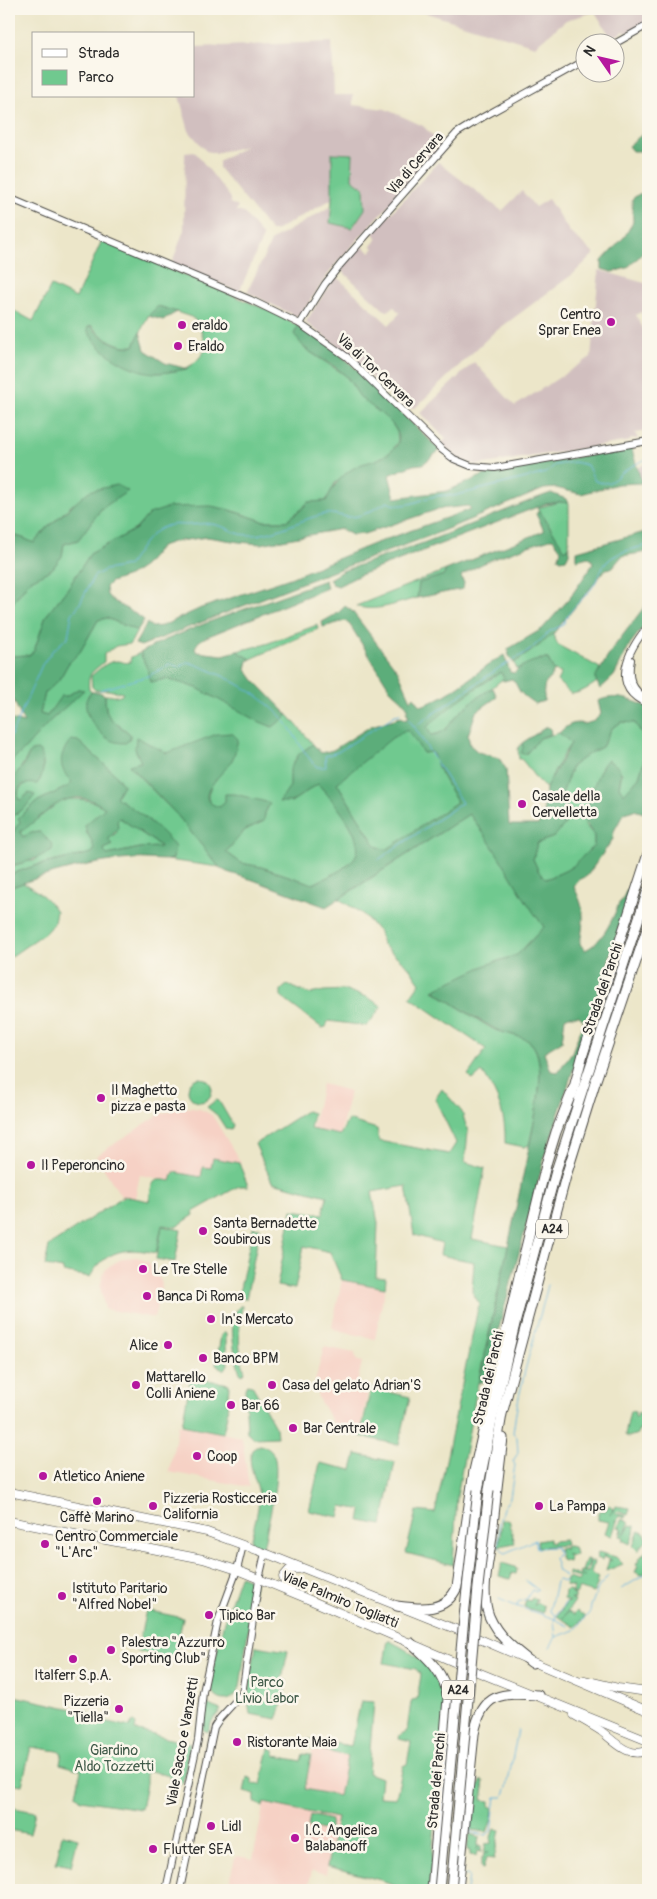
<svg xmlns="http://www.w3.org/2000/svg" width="657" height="1899" font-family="Pangolin,sans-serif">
	<rect width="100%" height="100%" fill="#fbf7ec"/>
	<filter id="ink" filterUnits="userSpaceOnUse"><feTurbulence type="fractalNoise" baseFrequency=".02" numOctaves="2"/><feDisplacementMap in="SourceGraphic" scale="10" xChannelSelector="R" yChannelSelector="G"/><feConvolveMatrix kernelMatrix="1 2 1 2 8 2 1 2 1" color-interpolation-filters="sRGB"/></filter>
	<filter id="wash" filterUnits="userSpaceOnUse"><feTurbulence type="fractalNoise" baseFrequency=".0096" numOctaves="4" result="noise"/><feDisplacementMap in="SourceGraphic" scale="20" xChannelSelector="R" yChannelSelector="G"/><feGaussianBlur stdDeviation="1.12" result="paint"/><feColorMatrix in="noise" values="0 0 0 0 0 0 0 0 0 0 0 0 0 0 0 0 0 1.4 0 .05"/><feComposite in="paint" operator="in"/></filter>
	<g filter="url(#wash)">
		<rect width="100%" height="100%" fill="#ece6c9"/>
		<g fill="#f6d1c5">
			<path d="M 322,1084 L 350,1091 L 340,1135 L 312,1129 Z"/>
			<path d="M 183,1107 L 200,1109 L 212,1115 L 241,1163 L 213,1158 L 211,1168 L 201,1177 L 174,1172 L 172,1181 L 140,1175 L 135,1198 L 124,1196 L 122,1198 L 96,1156 L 160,1114 Z"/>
			<path d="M 137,1257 L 148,1262 L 153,1268 L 162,1283 L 154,1318 L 105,1309 L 100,1287 L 104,1272 L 108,1267 L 123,1258 Z"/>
			<path d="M 342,1280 L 385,1288 L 375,1339 L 336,1330 L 332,1327 Z"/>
			<path d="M 324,1347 L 355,1353 L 356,1360 L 362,1362 L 356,1388 L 368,1391 L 360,1432 L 335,1426 L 318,1398 L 315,1381 Z"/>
			<path d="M 178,1425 L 242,1437 L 249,1487 L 169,1472 Z"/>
			<path d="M 313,1749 L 347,1756 L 339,1796 L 305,1789 Z"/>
			<path d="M 264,1803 L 337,1818 L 326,1874 L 312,1871 L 307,1890 L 228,1890 L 235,1858 L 237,1856 L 253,1859 Z"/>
		</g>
		<g fill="#d1bfbf">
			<path d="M 413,9 L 648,9 L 648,21 L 627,33 L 623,31 L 616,36 L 614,42 L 595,12 L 566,20 L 535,46 Z"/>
			<path d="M 332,42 L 334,95 L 353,95 L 353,105 L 385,109 L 408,119 L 423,126 L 443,146 L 349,249 L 334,266 L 301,314 L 295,316 L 247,292 L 272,240 L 330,207 L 330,223 L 353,228 L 365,209 L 364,189 L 352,179 L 353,154 L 332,153 L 332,199 L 275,231 L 271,231 L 219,168 L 219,161 L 246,146 L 216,153 L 206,151 L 189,131 L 179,96 L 194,96 L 194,47 Z"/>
			<path d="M 195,152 L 230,197 L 230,203 L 238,207 L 236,211 L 244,213 L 263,237 L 239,292 L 172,263 L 184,230 L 185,153 Z"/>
			<path d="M 438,162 L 502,211 L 522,191 L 535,207 L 548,199 L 569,231 L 594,254 L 573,274 L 492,334 L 415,408 L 406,408 L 335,344 L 306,323 L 306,321 L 336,276 L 389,325 L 400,313 L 394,307 L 387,311 L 383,309 L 342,271 L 341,268 L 362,246 L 370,252 L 374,248 L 371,246 L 377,239 L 373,233 Z"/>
			<path d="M 599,270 L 648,284 L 648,325 L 641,312 L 636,315 L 648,338 L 648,431 L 635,433 L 638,439 L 631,438 L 630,441 L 477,465 L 459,459 L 440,444 L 446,439 L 420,413 L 474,362 L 515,406 L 591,357 Z"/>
			<path d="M 648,462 L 648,503 L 638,468 Z"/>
		</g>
		<g fill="#70c98f" stroke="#4e7a5d" fill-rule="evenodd">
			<path d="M 332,153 L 353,154 L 352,179 L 364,188 L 365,209 L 352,228 L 330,223 L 332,199 Z"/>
			<path d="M 102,240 L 270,311 L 298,326 L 304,348 L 345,375 L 361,398 L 389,419 L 397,432 L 398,441 L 392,451 L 375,461 L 363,464 L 335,483 L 326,501 L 308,502 L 302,509 L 286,521 L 263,521 L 230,510 L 149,514 L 136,529 L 90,554 L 68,588 L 46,616 L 34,651 L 29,655 L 11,656 L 9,653 L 9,608 L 29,581 L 52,569 L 62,556 L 64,544 L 78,540 L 101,509 L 127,491 L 73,504 L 47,528 L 34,543 L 23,538 L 9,534 L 9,308 L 33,321 L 51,286 L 76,298 ZM 158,306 L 191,317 L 199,323 L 206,349 C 190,372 182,370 157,373 L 88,329 L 91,325 C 101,337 118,348 134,346 L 148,316 Z"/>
			<path d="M 559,502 L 569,503 L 569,546 L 565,550 C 555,536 548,521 537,508 Z"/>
			<path d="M 446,570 L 444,575 L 419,583 L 417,598 C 398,603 375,613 356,606 Z"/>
			<path d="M 107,618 L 137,631 L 130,644 L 116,646 L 104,654 L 104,662 C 92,672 87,673 89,690 L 92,692 L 88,695 L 87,714 L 92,720 L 129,733 C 110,717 106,722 105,695 L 121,696 L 123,693 L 108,690 L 95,690 L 92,687 L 91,676 C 98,670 107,661 117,661 C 123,661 124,664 130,662 L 131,657 L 140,653 L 148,670 L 150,682 L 167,678 L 197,688 L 272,727 L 288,715 L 313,744 C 286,762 290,772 291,802 L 318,784 C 330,796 368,839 355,857 C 346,870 327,877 313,884 L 261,867 L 241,863 L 226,852 L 245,830 L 264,821 L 265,813 L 270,803 L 225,801 L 220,808 C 205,804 206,794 213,783 L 167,753 L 129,766 L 178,816 L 219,867 L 167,860 L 173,859 L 150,821 L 115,797 L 123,785 L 114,773 L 78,741 L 69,779 L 73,782 L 69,786 L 38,801 L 19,818 L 20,822 L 9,837 L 9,818 L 18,813 L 29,793 L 21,800 L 18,799 L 19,789 L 28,782 L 33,783 L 40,780 L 43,769 L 43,760 L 31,751 L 15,777 L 9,782 L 9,763 L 27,747 L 32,739 L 58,713 L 83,690 L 78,689 L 67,696 L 61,697 L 47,716 L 40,714 L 45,693 L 59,680 L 68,664 L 80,652 L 98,620 Z"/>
			<path d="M 317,625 L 318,629 L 251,659 L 237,651 L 263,645 Z"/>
			<path d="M 553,634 L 558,645 L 600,668 L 595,678 L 597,682 C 589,688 580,693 571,694 L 557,681 L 561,673 L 554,671 L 548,659 L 540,659 L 517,669 L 514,663 L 537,647 Z"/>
			<path d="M 501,672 L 504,678 C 490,690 474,699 461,711 C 455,717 452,725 446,730 C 441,734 437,734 431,735 L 427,727 L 436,717 L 457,701 Z"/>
			<path d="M 622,722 L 635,723 L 644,737 L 648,747 L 639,777 L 624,795 L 619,787 L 622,773 L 603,765 L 597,781 L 585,825 L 594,835 L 594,846 C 586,852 580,860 573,866 C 565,872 555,875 546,879 L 539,872 L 533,859 L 537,843 L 554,837 L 569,813 L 562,794 L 572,766 L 590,753 L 602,747 L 612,728 Z"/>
			<path d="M 409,730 L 423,753 L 432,752 L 441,774 L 457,802 L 386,850 L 376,846 L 337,783 C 351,771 393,731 409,730 Z"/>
			<path d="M 559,733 L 572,742 L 564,753 L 546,788 C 535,781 530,768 521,759 L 519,759 L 518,749 L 522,743 L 523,747 L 528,750 L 540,738 Z"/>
			<path d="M 70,799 C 84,799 93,800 105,808 L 86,833 L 90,837 L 95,850 L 92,853 L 34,866 L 9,875 L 9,864 L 13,866 L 27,861 L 34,861 L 53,845 L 40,832 L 31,833 L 22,837 L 20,832 L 61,801 Z"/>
			<path d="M 469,814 C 498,849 517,890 544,927 L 517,955 L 486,965 L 433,991 C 454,1003 474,1019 495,1030 C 506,1035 523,1035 531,1043 C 549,1062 534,1122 529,1145 L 524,1147 L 505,1143 C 506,1117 499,1098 485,1076 L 482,1072 L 473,1080 L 468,1075 L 486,1049 L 410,997 L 420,983 L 409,967 L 383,945 L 379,932 L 364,915 L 339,899 Z"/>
			<path d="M 120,818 L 160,846 L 160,847 L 140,848 L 107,855 L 104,853 L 104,849 L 113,845 L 108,840 L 117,832 L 117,820 Z"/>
			<path d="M 23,883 C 36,890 48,898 56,911 L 54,923 L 45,933 L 9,958 L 9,888 Z"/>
			<path d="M 287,985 L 310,994 L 324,991 L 345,990 L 367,997 L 382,1006 L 367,1026 L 328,1021 L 326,1027 L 322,1028 L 281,997 L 281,990 Z"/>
			<circle cx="200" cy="1090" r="12"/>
			<path d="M 442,1089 L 462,1112 L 468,1132 L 465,1162 L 485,1168 L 472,1239 L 508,1246 L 478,1383 L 457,1496 L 453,1565 L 406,1553 L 416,1511 L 435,1513 L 479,1303 L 472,1292 L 474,1262 L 440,1255 L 442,1243 L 414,1235 L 406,1186 L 372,1192 L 378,1223 L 376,1277 L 386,1278 L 385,1288 L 342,1280 L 330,1252 L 304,1246 L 295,1289 L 277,1286 L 292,1210 L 323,1214 L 327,1196 L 272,1182 L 255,1144 L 306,1111 L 313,1113 L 310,1129 L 340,1135 L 348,1120 L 377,1129 L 379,1141 L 449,1154 L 456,1143 L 435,1099 Z"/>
			<path d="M 216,1100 L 219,1101 L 233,1125 L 231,1130 L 226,1129 L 217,1115 L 207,1107 Z"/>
			<path d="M 213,1158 L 239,1163 L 248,1186 L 239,1186 L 193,1212 L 194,1215 L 176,1227 L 162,1225 L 156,1253 C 127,1247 106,1249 90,1277 L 63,1272 L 63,1269 L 45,1266 L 49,1246 L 124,1196 L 149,1201 C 152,1183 151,1177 171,1181 L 174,1172 L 201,1177 L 203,1167 L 211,1168 Z"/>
			<path d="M 162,1226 L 181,1230 L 175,1262 L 156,1259 Z"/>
			<path d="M 253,1227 L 260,1228 L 246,1299 L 238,1298 Z"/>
			<path d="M 240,1306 L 242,1306 C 239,1331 237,1348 245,1372 L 242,1375 L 240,1373 C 235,1357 226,1319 240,1306 Z"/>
			<path d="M 225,1332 L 226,1333 L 226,1347 L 228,1365 L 223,1370 L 216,1365 L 221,1335 Z"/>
			<path d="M 191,1377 L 229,1384 L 227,1415 L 223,1433 L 182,1425 Z"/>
			<path d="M 247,1384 L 252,1385 L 276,1428 L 277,1437 L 254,1438 L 247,1432 L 245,1389 Z"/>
			<path d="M 371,1388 L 410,1397 L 399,1445 L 360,1436 Z"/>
			<path d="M 630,1411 L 635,1412 L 635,1417 L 637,1417 L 638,1414 L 637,1413 L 648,1414 L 648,1426 L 642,1427 L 641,1430 L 638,1431 L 638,1434 L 628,1437 L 625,1435 Z"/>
			<path d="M 259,1445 C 265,1446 271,1449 274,1456 C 281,1474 267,1527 263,1548 L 250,1543 C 253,1528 259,1511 259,1496 C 258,1481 246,1465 252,1450 Z"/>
			<path d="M 356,1454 L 395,1462 L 382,1525 L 360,1521 L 362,1510 L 342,1506 L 339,1517 L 309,1511 L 320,1463 L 352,1470 Z"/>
			<path d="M 609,1505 L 613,1508 L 611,1515 L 615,1506 L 630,1508 L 628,1515 L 617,1511 L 615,1513 L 626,1516 L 625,1518 L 619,1516 L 617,1521 L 615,1520 L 617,1521 L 612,1536 L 605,1533 L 609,1522 L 598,1520 L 598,1512 L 601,1510 L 605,1511 Z"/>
			<path d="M 502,1519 L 510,1521 L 510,1526 L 515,1543 L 499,1546 Z"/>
			<path d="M 622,1519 L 629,1523 L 624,1535 L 630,1525 L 635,1526 L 634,1534 L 630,1544 L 622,1540 L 624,1537 L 620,1536 L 623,1529 L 620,1533 L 621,1528 L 618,1527 Z"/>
			<path d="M 639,1531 L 644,1533 L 648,1539 L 642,1546 L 639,1547 L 640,1549 L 638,1551 L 633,1546 Z"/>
			<path d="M 549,1539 L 549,1542 L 553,1543 L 553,1541 L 565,1540 L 566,1545 L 538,1547 L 537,1541 Z"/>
			<path d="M 568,1546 L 574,1547 L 576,1554 L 572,1556 L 566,1554 L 570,1557 L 569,1562 L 561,1560 L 558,1548 L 564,1548 L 565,1550 L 565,1547 Z"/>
			<path d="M 648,1549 L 648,1570 L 642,1575 L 635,1572 L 638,1566 L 636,1565 L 642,1555 L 644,1556 L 643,1554 Z"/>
			<path d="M 598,1552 L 616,1557 L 623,1564 L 606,1571 L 609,1560 L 611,1561 L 612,1560 L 604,1557 L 604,1555 L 602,1560 L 597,1558 Z"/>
			<path d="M 586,1559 L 590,1560 L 585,1572 L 588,1572 L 590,1562 L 594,1562 L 591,1573 L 598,1578 L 596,1582 L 598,1583 L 593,1593 L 579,1588 L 576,1594 L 572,1593 L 573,1587 L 565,1585 L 568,1578 L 578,1581 L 580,1578 L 568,1575 L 568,1572 L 585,1577 L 579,1573 L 580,1571 L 584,1572 L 582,1571 Z"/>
			<path d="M 502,1563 L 515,1567 L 515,1568 L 517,1569 L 516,1574 L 512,1573 L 510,1579 L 499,1576 Z"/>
			<path d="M 240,1576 L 255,1582 L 240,1687 C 233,1707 211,1703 210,1682 L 224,1621 Z"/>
			<path d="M 569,1590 L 571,1591 L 571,1594 L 575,1595 L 575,1599 L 571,1599 L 575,1601 L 563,1618 L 568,1612 L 575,1615 L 574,1614 L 577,1611 L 585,1617 L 575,1627 L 557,1616 L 567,1602 L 570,1602 L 564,1599 L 565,1591 Z"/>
			<path d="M 532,1598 L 537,1599 L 534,1606 L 537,1603 L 544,1606 L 543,1613 L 524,1607 L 526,1600 L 530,1601 Z"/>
			<path d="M 146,1610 L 183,1618 L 174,1659 L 137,1651 Z"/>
			<path d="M 388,1640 C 411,1652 435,1665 443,1692 C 445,1699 444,1708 445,1715 L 429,1890 L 397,1890 L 398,1886 L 384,1881 L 327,1866 L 337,1818 L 264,1803 L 263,1807 L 255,1802 L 255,1795 L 244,1792 L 247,1777 L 252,1779 L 252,1784 L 261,1785 L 269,1748 L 274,1751 L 276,1756 L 301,1761 L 303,1754 L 311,1755 L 305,1789 L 339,1796 L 347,1756 L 304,1746 L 308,1739 L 351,1746 L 361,1701 L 374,1702 L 368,1773 L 381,1778 L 379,1797 L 396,1798 L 403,1766 L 407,1764 L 411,1742 L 399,1739 L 400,1735 L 407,1731 L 411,1702 L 412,1700 L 417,1699 L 421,1675 L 416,1669 L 384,1663 Z"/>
			<path d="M 256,1646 L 288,1651 L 282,1679 L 287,1681 L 280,1712 L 277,1719 L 250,1714 C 245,1694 253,1666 256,1646 Z"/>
			<path d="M 9,1695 L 83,1711 L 90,1713 L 95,1719 L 130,1727 L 132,1722 L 134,1722 L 136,1724 L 135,1730 L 190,1744 L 183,1782 L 178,1785 L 173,1784 L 169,1776 L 151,1771 L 146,1773 L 146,1784 L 141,1809 L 81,1800 L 76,1795 L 81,1770 L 60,1764 L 62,1753 L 58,1751 L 31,1747 L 22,1785 L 9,1783 Z"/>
			<path d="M 204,1702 L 213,1707 L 221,1710 L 212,1721 L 208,1732 L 203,1730 Z"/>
			<path d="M 481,1781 L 484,1781 L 483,1787 L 484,1787 L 482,1800 L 490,1801 L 490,1806 L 493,1807 L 492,1819 L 487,1832 L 471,1830 L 473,1785 L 480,1785 Z"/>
			<path d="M 9,1807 L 35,1812 L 30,1834 L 9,1830 Z"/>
			<path d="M 310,1815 L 331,1820 L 329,1831 L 308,1827 Z"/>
			<path d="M 494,1829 L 500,1830 L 494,1859 L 486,1858 L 483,1869 L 481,1868 L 481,1858 L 483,1858 L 484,1853 L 488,1853 L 484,1852 L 486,1844 L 491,1843 L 491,1837 Z"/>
			<path d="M 62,1834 L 78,1838 L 71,1866 L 56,1863 Z"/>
			<path d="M 469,1834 L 479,1837 L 477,1850 L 478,1846 L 481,1847 L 481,1852 L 477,1851 L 476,1856 L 470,1855 L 470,1851 L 467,1850 Z"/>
		</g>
		<g fill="#5cad7a" stroke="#446c52" fill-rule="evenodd">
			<path d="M 645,132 L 648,132 L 648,151 L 632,151 L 628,146 Z"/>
			<path d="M 648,192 L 648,243 L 639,257 L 627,268 L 612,272 L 602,269 L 602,261 L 625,236 L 633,222 L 632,199 L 639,194 Z"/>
			<path d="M 158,306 L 177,312 L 163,320 L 148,316 Z"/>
			<path d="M 90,325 C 100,337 118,349 134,346 L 140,332 L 145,350 L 165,363 L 188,369 C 179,370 167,373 157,373 C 132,373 97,352 87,329 Z"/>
			<path d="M 298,326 L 327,344 L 349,362 L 440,450 L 423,464 L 413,465 L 389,475 L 395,498 L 447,491 L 491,472 L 631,447 L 642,483 L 618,484 L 581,494 L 556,488 L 544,489 L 435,534 L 307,581 L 141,646 L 135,644 L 147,623 L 152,627 L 162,626 L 201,608 L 290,578 L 373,544 L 471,509 L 468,506 L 439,509 L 364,534 L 352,535 L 341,529 L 261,544 L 239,542 L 207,537 L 173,542 L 161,546 L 144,566 L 129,576 L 111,582 L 106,587 L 107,595 C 117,606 132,610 144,620 L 137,631 L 107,618 L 98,620 L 80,652 L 68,664 L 59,680 L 45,693 L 40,714 L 47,716 L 61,696 L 67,696 L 78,689 L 84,690 L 49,722 L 24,750 L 9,763 L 9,719 L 24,723 L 9,690 L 9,653 L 11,656 L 29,655 L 34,651 L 46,616 L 68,588 L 90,554 L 136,529 L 149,514 L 170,507 L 211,506 L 230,510 L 263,521 L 286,521 L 302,509 L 308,502 L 326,501 C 334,484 344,471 362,464 C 373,461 381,459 390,452 C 417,433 374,410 362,399 C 355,392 352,381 344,374 C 333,364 318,358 306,349 C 301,345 298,339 294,334 Z"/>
			<path d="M 117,485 L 128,491 L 101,509 L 78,540 L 64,544 L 62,556 L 52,569 L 29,581 L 9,608 L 9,534 L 23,538 L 34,543 L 47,528 L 89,491 Z"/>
			<path d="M 551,493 L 566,499 L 569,503 L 559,502 L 545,504 L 360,575 L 338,586 L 332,584 L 329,579 L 342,571 L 423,543 L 537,498 Z"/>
			<path d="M 539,510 L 565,550 L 569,546 L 569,553 L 566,559 L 561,560 L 558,558 L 561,550 L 553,539 L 550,539 C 520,549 488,558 461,576 L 464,583 L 463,589 L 417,598 L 419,583 L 444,575 L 446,570 L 544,531 L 536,514 Z"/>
			<path d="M 648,518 L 648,552 L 622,556 L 612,568 L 606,569 L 553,634 L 537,647 L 514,663 L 509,656 L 508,649 L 542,629 L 569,599 L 593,564 L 592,560 L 588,557 L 577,560 L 577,551 L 645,532 L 643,519 Z"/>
			<path d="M 325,580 L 327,588 L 216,633 C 207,637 197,639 195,649 L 197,652 L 223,655 L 237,651 L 251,659 L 248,661 L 246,669 L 253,679 L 288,715 L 273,727 L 260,722 L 197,688 L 167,679 L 150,682 L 148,670 L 140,653 L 158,643 L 206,623 Z"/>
			<path d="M 648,602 L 648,621 L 630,644 L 614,676 L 600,689 L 595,678 L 613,648 Z"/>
			<path d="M 345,606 L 352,611 L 398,671 L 411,700 L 414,697 L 421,706 C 452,696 476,671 504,655 L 510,672 L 514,673 C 522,664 537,659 548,659 L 554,671 C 552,678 544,682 544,689 C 543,694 545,697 544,701 L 535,704 C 530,700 522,696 519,690 C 516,685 516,683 512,679 L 504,681 L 502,680 L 504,678 L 501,672 C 474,688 450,706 427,727 L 431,735 C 447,734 451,721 461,711 C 470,703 482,693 493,688 L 497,697 L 476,712 L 468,735 L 470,745 L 478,752 L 499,758 L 506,769 L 509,825 L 538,825 L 543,814 L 546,788 L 571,743 L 559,733 C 567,725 574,721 585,724 L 594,721 L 601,714 L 598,701 C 615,693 632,700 648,707 L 648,812 L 647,814 L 634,810 L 624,813 L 614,831 L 613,839 L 587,876 L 579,880 L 574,887 C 586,911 584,918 580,944 L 585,950 C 602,943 613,919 619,903 L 622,900 L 643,855 L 544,1159 L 485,1381 L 479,1383 L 532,1133 C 536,1111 548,1060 531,1043 C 522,1035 506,1035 495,1029 C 474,1018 453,1003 433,990 L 486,965 L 517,955 L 544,927 C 516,890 498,849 469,814 L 326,907 L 253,880 L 227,872 L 219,867 L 178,816 L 129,765 L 141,762 L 135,749 L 136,737 L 167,753 L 217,734 L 232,733 L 238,739 C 236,747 235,756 231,762 C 223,774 189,800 220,807 L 225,801 L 225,794 L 235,794 L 270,803 L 265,813 L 264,821 L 245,830 L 226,852 L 241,863 L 261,867 L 313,884 C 327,877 346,870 355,857 C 368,839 330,797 318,784 L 291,802 L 279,802 L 290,786 L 290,769 L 299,754 L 313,744 L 321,753 L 333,750 L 371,726 L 401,717 L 405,719 L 409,717 L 406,711 L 408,709 C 404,700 397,696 390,689 L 350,625 L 345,621 L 323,627 L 322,622 L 338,613 ZM 622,722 L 635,723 L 644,737 L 648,747 L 639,777 L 624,794 L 619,787 C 622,771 623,768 607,760 C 596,772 588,804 584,821 L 594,835 L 594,846 C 586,852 580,860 573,866 C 565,872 555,875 546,879 L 539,872 L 533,859 L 537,843 L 554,837 L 565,824 L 569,813 L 562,794 L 572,766 L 590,753 L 602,747 L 612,728 ZM 404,731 L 409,731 L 423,753 L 432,752 L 441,774 L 457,802 L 386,850 L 376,846 L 337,783 L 392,738 ZM 569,1016 L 579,1016 L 584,1021 L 572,1052 L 558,1072 L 551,1071 L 544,1052 L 562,1041 L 565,1018 Z"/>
			<path d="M 92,692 L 99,692 L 105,695 C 105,721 111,718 130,734 L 130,738 L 126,743 C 119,743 112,742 107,738 C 94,729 76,703 92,692 Z"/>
			<path d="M 546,727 L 550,728 L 551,734 L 540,738 L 526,754 L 523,754 L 521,753 L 523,747 L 522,743 Z"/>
			<path d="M 71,740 L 78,741 L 114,773 L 123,785 L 116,797 C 135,810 161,827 175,847 L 173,859 L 167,860 C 156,860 144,858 133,859 C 93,861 46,874 9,888 L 9,875 L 34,866 L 92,853 L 94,850 C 93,840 86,834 85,825 L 105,808 C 67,781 48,814 20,832 L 23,837 L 31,833 L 40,832 L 53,845 L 52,850 C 42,856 20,867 9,864 L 9,837 L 20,822 L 18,818 L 38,801 L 69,786 L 72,782 C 58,769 58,755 71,740 ZM 120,818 L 159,845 L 160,847 L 140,848 L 107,855 L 105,853 L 104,849 L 113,845 L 108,840 L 118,829 L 117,820 Z"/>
			<path d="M 37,750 L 40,752 C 44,763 45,774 37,784 C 25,783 17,783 18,799 L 21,800 L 29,793 L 35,795 L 25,808 L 9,818 L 9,782 L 23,766 L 31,751 Z"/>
		</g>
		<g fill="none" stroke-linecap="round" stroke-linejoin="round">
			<g stroke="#65b5e0" stroke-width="1">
				<path d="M 100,690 L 148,676 L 171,664 L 179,667 L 188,662 C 219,672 263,694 284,720 C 296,735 303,754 317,767 L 326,767 L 325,756 L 338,752 L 395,715 L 400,714"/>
				<path d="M 408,718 L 414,727 L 499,668 L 529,651 L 550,631 L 563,625 C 569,609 582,601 592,588 C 597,582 599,573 603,567 C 612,552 633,549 648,545"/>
				<path d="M 9,740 L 42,665 L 52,651 L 68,637 L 72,614 L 79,605 L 94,576 L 105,570 L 128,566 C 140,550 149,529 171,525 C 176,524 181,525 186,525 C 197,525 205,522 216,525 C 228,527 235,535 248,535 C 275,536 299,519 325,514 C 333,513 341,516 348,517 C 361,518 376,508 387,502 C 410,513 426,491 453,496 L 546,473 L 555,465 L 574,462 L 587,465 L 595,481 C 613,487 614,477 627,469 C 633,465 641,462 648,458"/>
				<path d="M 378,860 L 462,803 L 415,728"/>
				<path d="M 548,1285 C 536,1334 519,1382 513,1433 L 517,1437 L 518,1453 L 513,1461 L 515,1465 L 510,1498 L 503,1508 L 499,1523 L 498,1546 L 505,1553 L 535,1540 L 537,1548 L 556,1547 L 558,1554 L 554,1558 L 558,1571 L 564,1575 L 566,1579 L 564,1582 L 558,1580 L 556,1582 L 550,1609 L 550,1611 L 556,1616 L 554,1621 L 556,1637"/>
				<path d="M 621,1589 L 648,1573"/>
				<path d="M 499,1599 L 513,1605 L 555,1619 L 568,1626"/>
				<path d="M 517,1607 L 518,1602 L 526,1599 L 532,1590 L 536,1592 L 538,1590 L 526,1581"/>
				<path d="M 556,1615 L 566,1602"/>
				<path d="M 550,1647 L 556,1637 L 575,1630 L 590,1612 L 591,1606 L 598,1588 L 608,1576"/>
				<path d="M 468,1832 L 486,1835 L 491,1831 L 496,1797 L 503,1797 L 507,1787 L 518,1730"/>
				<path d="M 470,1832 L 472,1814"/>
				<path d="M 465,1875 L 469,1876 L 467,1890"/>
			</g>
		</g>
	</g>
	<g filter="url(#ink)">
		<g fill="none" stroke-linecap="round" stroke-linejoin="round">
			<g stroke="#484743" stroke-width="8">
				<g id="tertiary">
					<path d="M 614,44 L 648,25"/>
					<path d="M 9,198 L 251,300 L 300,324 L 347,357 L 441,449 L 454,459 L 471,466 L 495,468 L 648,441"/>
					<path d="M 300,324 L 325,284 L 340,265 L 457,133 L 483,117 L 584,61"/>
					<path d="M 648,626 C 628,650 608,688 648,704"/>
					<path d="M 631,660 C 627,678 632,689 647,700"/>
					<path d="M 166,1890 L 198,1740 L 203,1692 L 218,1621 L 237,1570 L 243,1545"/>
					<path d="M 180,1890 L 214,1727 L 220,1718 L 242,1694 L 259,1579 L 265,1553"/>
				</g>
			</g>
			<g stroke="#484743" stroke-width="9">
				<g id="primary">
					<path d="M 9,1492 L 207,1532 L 265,1553 L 468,1634 L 648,1711"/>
					<path d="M 9,1521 L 203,1559 L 237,1570 L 303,1597 L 475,1671 L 648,1741"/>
					<path d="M 291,1589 L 285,1583 L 283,1577 L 289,1570 L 299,1569"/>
					<path d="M 584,1680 L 618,1688 L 648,1692"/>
					<path d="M 574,1715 C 583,1720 592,1725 601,1731 C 614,1741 630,1760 648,1750"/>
				</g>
			</g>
			<g stroke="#484743" stroke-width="11">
				<g id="motorway">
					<path d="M 572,1095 L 583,1054 L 648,854"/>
					<path d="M 503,1438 C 499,1470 495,1503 492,1536 C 489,1561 480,1592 489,1616 C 498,1637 514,1649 532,1663"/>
					<path d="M 478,1490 L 492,1420 L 516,1320 L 556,1171 L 648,890"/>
					<path d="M 489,1490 L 502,1414 L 566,1176 L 595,1083 L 648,926"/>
					<path d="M 397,1606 C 420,1609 446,1613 457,1587 L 474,1471 L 520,1272 L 547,1161 L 556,1132 L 573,1089"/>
					<path d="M 411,1643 C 428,1658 445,1673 448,1698 L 432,1890"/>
					<path d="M 458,1890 L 474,1734 C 482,1692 501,1693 538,1695"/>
				</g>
			</g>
			<use href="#tertiary" stroke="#fff" stroke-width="6"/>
			<use href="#primary" stroke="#fff" stroke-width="8"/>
			<use href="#motorway" stroke="#fff" stroke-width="9"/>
			<g stroke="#484743" stroke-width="11" stroke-linecap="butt">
				<g id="motorway-bridge">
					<path d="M 439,1890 L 465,1607 L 478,1490"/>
					<path d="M 451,1890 L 478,1587 L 489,1490"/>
				</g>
			</g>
			<use href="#motorway-bridge" stroke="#fff" stroke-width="9"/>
		</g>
	</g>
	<g fill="#b5179e" stroke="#fbf7ec" stroke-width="2">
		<circle cx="611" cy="322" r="5"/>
		<circle cx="182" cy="325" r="5"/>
		<circle cx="178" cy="346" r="5"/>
		<circle cx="522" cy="804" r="5"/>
		<circle cx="101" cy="1098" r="5"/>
		<circle cx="31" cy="1165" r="5"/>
		<circle cx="203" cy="1231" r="5"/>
		<circle cx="143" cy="1269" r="5"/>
		<circle cx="147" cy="1296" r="5"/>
		<circle cx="211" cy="1319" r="5"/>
		<circle cx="168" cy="1345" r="5"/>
		<circle cx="203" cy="1358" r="5"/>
		<circle cx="136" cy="1385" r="5"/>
		<circle cx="272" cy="1385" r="5"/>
		<circle cx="231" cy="1405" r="5"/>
		<circle cx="293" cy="1428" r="5"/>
		<circle cx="197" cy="1456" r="5"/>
		<circle cx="43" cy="1476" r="5"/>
		<circle cx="97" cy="1501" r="5"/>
		<circle cx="153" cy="1506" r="5"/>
		<circle cx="539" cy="1506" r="5"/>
		<circle cx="45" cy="1544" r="5"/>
		<circle cx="62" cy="1596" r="5"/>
		<circle cx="209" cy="1615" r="5"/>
		<circle cx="111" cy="1650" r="5"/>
		<circle cx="73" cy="1659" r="5"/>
		<circle cx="119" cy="1709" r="5"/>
		<circle cx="237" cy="1742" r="5"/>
		<circle cx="211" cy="1826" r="5"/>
		<circle cx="295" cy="1838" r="5"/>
		<circle cx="153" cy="1849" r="5"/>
	</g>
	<g text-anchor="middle" stroke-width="5" stroke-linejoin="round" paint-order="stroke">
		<g fill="#fbf7ec" stroke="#696865" stroke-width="1">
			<rect x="536" y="1219.5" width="32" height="19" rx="4"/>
			<rect x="442" y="1680.5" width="32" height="19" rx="4"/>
		</g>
		<g font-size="12" font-weight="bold" fill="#2b2b2b">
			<text x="552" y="1233">A24</text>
			<text x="458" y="1694">A24</text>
		</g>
		<g font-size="14" fill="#2b2b2b" stroke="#fbf7ec">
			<text transform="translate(415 163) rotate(-49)" y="5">Via di Cervara</text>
			<text transform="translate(376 370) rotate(43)" y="5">Via di Tor Cervara</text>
			<text transform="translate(602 989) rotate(-71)" y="5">Strada dei Parchi</text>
			<text transform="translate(488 1378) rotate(-77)" y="5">Strada dei Parchi</text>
			<text transform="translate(340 1599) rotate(23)" y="5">Viale Palmiro Togliatti</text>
			<text transform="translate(182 1742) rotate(-80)" y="5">Viale Sacco e Vanzetti</text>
			<text transform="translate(436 1781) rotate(-85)" y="5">Strada dei Parchi</text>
		</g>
		<g font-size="14" fill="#2b2b2b" stroke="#fbf7ec" text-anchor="start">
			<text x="601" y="319" text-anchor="end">Centro<tspan x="601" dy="16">Sprar Enea</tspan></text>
			<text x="192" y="330">eraldo</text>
			<text x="188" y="351">Eraldo</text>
			<text x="532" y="801">Casale della<tspan x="532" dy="16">Cervelletta</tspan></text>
			<text x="111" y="1095">Il Maghetto<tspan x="111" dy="16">pizza e pasta</tspan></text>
			<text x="41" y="1170">Il Peperoncino</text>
			<text x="213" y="1228">Santa Bernadette<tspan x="213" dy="16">Soubirous</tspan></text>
			<text x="153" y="1274">Le Tre Stelle</text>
			<text x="157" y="1301">Banca Di Roma</text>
			<text x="221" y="1324">In's Mercato</text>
			<text x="158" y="1350" text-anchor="end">Alice</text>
			<text x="213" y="1363">Banco BPM</text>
			<text x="146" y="1382">Mattarello<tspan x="146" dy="16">Colli Aniene</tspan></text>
			<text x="282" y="1390">Casa del gelato Adrian'S</text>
			<text x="241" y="1410">Bar 66</text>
			<text x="303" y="1433">Bar Centrale</text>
			<text x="207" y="1461">Coop</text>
			<text x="53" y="1481">Atletico Aniene</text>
			<text x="163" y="1503">Pizzeria Rosticceria<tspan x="163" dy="16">California</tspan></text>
			<text x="549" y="1511">La Pampa</text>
			<text x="97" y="1522" text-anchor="middle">Caffè Marino</text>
			<text x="55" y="1541">Centro Commerciale<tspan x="55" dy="16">"L'Arc"</tspan></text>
			<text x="72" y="1593">Istituto Paritario<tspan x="72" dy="16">"Alfred Nobel"</tspan></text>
			<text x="219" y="1620">Tipico Bar</text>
			<text x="121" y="1647">Palestra "Azzurro<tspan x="121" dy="16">Sporting Club"</tspan></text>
			<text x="73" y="1680" text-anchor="middle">Italferr S.p.A.</text>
			<text x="109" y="1706" text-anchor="end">Pizzeria<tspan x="109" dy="16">"Tiella"</tspan></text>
			<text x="247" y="1747">Ristorante Maia</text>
			<text x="221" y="1831">Lidl</text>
			<text x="305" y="1835">I.C. Angelica<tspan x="305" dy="16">Balabanoff</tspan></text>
			<text x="163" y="1854">Flutter SEA</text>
		</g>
		<g font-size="14" fill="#405a49" stroke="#fbf7ec">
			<text x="267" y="1687">Parco<tspan x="267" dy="16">Livio Labor</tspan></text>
			<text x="114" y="1755">Giardino<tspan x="114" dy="16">Aldo Tozzetti</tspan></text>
		</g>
	</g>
	<rect width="657" height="1899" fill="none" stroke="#fbf7ec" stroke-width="30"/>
	<rect x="32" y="32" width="162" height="65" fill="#fbf7ec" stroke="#a8a59f"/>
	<rect x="42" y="49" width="25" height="8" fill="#ffffff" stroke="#a8a59f"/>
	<text x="78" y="58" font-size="15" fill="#2b2b2b">Strada</text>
	<rect x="42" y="70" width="25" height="15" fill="#70c98f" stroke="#a8a59f"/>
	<text x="78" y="82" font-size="15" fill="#2b2b2b">Parco</text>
	<g transform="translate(600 58) rotate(304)"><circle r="24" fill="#fbf7ec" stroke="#a8a59f"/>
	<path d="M0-4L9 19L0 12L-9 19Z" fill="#b5179e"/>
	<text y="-8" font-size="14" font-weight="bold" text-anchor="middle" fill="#2b2b2b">N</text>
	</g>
</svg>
